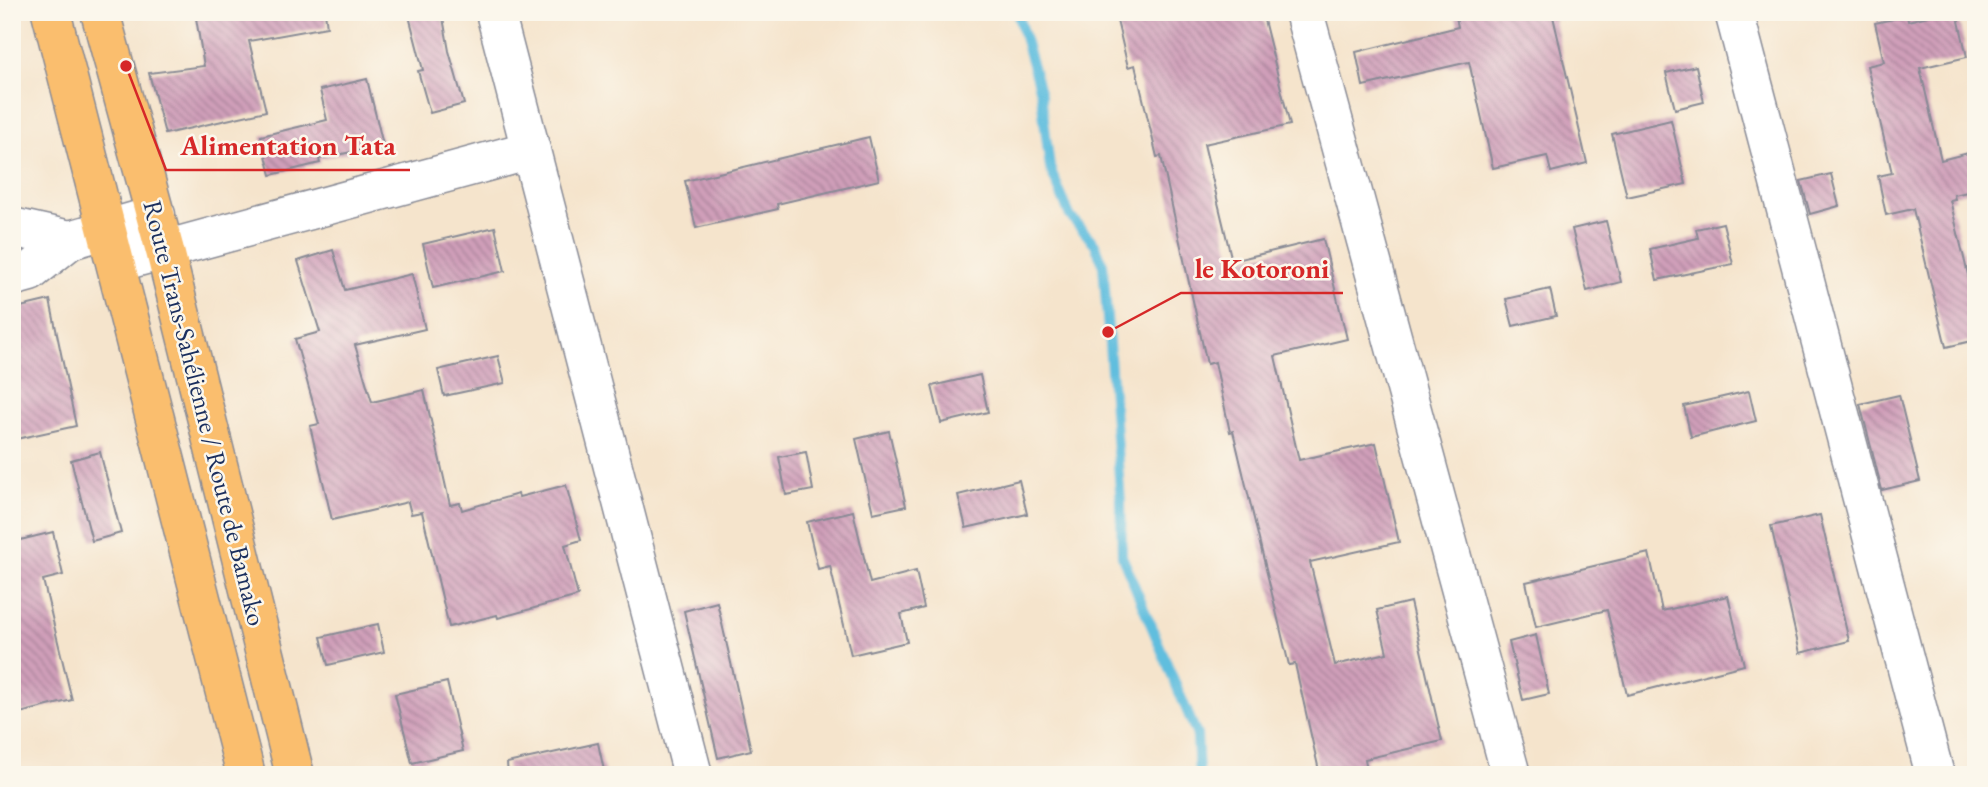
<svg xmlns="http://www.w3.org/2000/svg" width="1988" height="787" font-family="'EB Garamond',serif">
	<defs>
		<pattern id="building-back-hatch" width="6" height="6" patternUnits="userSpaceOnUse" patternTransform="scale(1.75)"><rect width="6" height="6" fill="#d09fb9"/><path d="M-1 5l2 2M0 0l6 6M5-1l2 2" fill="none" stroke="#a8829a"/></pattern>
	</defs>
	<rect width="100%" height="100%" fill="#fbf7ec"/>
	<filter id="ink" filterUnits="userSpaceOnUse"><feTurbulence type="fractalNoise" baseFrequency=".0143" numOctaves="2"/><feDisplacementMap in="SourceGraphic" scale="14" xChannelSelector="R" yChannelSelector="G"/><feConvolveMatrix kernelMatrix="1 2 1 2 8 2 1 2 1" color-interpolation-filters="sRGB"/></filter>
	<filter id="wash" filterUnits="userSpaceOnUse"><feTurbulence type="fractalNoise" baseFrequency=".00686" numOctaves="4" result="noise"/><feDisplacementMap in="SourceGraphic" scale="28" xChannelSelector="R" yChannelSelector="G"/><feGaussianBlur stdDeviation="1.57" result="paint"/><feColorMatrix in="noise" values="0 0 0 0 0 0 0 0 0 0 0 0 0 0 0 0 0 1.4 0 .05"/><feComposite in="paint" operator="in"/></filter>
	<g filter="url(#wash)">
		<rect width="100%" height="100%" fill="#f5e4cc"/>
		<g fill="none" stroke-linecap="round" stroke-linejoin="round">
			<path stroke="#60bede" stroke-width="10" d="M 1017,12 L 1041,95 L 1050,168 L 1070,216 L 1095,244 L 1103,264 L 1121,503 L 1122,556 L 1197,735 L 1199,775"/>
		</g>
		<g id="blocks">
			<g fill="url(#building-back-hatch)">
				<path d="M 195,12 L 325,12 L 327,27 L 249,41 L 266,111 L 165,134 L 149,73 L 204,66 Z"/>
				<path d="M 408,12 L 442,12 L 449,51 L 464,104 L 430,113 L 418,71 L 423,70 Z"/>
				<path d="M 1115,12 L 1262,12 L 1290,125 L 1204,144 L 1232,261 L 1323,239 L 1347,339 L 1275,356 L 1299,460 L 1376,443 L 1399,542 L 1310,562 L 1335,665 L 1387,653 L 1377,610 L 1410,602 L 1442,741 L 1365,759 L 1368,775 L 1320,775 L 1295,664 L 1289,665 L 1233,431 L 1230,432 L 1215,362 L 1207,364 L 1161,156 L 1157,157 L 1135,65 L 1128,67 Z"/>
				<path d="M 1455,12 L 1552,12 L 1587,163 L 1551,172 L 1547,156 L 1493,168 L 1469,62 L 1363,86 L 1356,52 L 1458,27 Z"/>
				<path d="M 1944,12 L 1957,12 L 1967,57 L 1920,68 L 1941,160 L 1976,151 L 1976,190 L 1954,195 L 1955,199 L 1950,200 L 1976,308 L 1976,340 L 1946,347 L 1913,209 L 1886,215 L 1878,176 L 1892,173 L 1867,66 L 1884,62 L 1875,23 L 1907,16 L 1908,21 Z"/>
				<path d="M 1696,66 L 1704,102 L 1675,109 L 1666,73 Z"/>
				<path d="M 367,79 L 383,145 L 319,159 L 320,163 L 271,175 L 261,136 L 327,120 L 320,90 Z"/>
				<path d="M 1671,120 L 1686,184 L 1627,197 L 1612,134 Z"/>
				<path d="M 869,137 L 879,180 L 777,204 L 778,209 L 696,228 L 685,181 Z"/>
				<path d="M 1831,174 L 1839,206 L 1810,214 L 1801,181 Z"/>
				<path d="M 1606,221 L 1621,282 L 1587,291 L 1572,229 Z"/>
				<path d="M 1723,223 L 1733,264 L 1657,280 L 1650,249 L 1698,238 L 1696,229 Z"/>
				<path d="M 495,227 L 505,271 L 433,288 L 423,244 Z"/>
				<path d="M 333,250 L 345,290 L 412,274 L 425,329 L 355,345 L 372,402 L 424,390 L 450,505 L 460,503 L 462,510 L 518,494 L 519,497 L 566,485 L 581,540 L 565,545 L 578,596 L 498,618 L 497,615 L 449,627 L 422,512 L 411,514 L 408,502 L 332,520 L 310,426 L 319,424 L 295,339 L 320,332 L 298,261 Z"/>
				<path d="M 1550,289 L 1556,316 L 1513,326 L 1506,299 Z"/>
				<path d="M 50,300 L 76,426 L 12,440 L 12,309 Z"/>
				<path d="M 498,356 L 505,383 L 444,396 L 438,370 Z"/>
				<path d="M 980,375 L 988,412 L 941,423 L 932,386 Z"/>
				<path d="M 1749,391 L 1756,421 L 1691,437 L 1684,406 Z"/>
				<path d="M 1899,395 L 1920,481 L 1882,490 L 1860,404 Z"/>
				<path d="M 889,431 L 906,506 L 873,513 L 856,439 Z"/>
				<path d="M 100,452 L 121,533 L 92,541 L 71,460 Z"/>
				<path d="M 806,452 L 813,490 L 786,495 L 779,457 Z"/>
				<path d="M 1019,480 L 1027,514 L 966,528 L 958,495 Z"/>
				<path d="M 853,511 L 870,583 L 916,571 L 924,608 L 901,614 L 907,642 L 851,655 L 830,566 L 818,569 L 807,522 Z"/>
				<path d="M 1820,515 L 1849,641 L 1800,653 L 1771,526 Z"/>
				<path d="M 53,532 L 63,575 L 43,580 L 72,700 L 12,715 L 12,542 Z"/>
				<path d="M 1649,553 L 1662,611 L 1728,596 L 1744,665 L 1627,695 L 1607,610 L 1536,627 L 1526,582 Z"/>
				<path d="M 717,602 L 751,750 L 718,758 L 684,611 Z"/>
				<path d="M 378,624 L 384,652 L 328,665 L 321,637 Z"/>
				<path d="M 1536,635 L 1549,694 L 1523,700 L 1509,642 Z"/>
				<path d="M 447,682 L 463,751 L 412,763 L 395,694 Z"/>
				<path d="M 598,743 L 605,775 L 508,775 L 507,763 Z"/>
			</g>
		</g>
	</g>
	<g filter="url(#ink)">
		<use href="#blocks" fill-opacity="0" stroke="#888a95" stroke-width="2"/>
		<g fill="none" stroke-linecap="round" stroke-linejoin="round">
			<g stroke="#888a95" stroke-width="41">
				<g id="minor">
					<path d="M 495,12 L 693,775"/>
					<path d="M 1304,12 L 1511,775"/>
					<path d="M 116,263 L 531,150"/>
				</g>
			</g>
			<g stroke="#888a95" stroke-width="41">
				<g id="tertiary">
					<path d="M 1734,12 L 1935,775"/>
					<path d="M 12,227 L 70,240"/>
					<path d="M 12,277 L 30,272 L 70,240 L 156,215"/>
				</g>
			</g>
			<g stroke="#888a95" stroke-width="41">
				<g id="trunk">
					<path d="M 51,12 L 246,775"/>
					<path d="M 100,12 L 165,251 L 295,775"/>
				</g>
			</g>
			<use href="#minor" stroke="#fff" stroke-width="38"/>
			<use href="#tertiary" stroke="#fff" stroke-width="38"/>
			<use href="#trunk" stroke="#fabe6e" stroke-width="38"/>
		</g>
	</g>
	<g text-anchor="middle" stroke-width="5" stroke-linejoin="round" paint-order="stroke">
		<g font-size="26" fill="#1b2f5e" stroke="#fbf7ec">
			<text transform="translate(205 413) rotate(76)" y="9">Route Trans-Sahélienne / Route de Bamako</text>
		</g>
	</g>
	<path fill="none" stroke="#d62828" stroke-width="2.5" d="M126 66L166 170H410M1108 332L1181 293H1343"/>
	<g fill="#d62828" stroke="#fbf7ec" stroke-width="2.5">
		<circle cx="126" cy="66" r="7"/>
		<circle cx="1108" cy="332" r="7"/>
	</g>
	<g font-size="28" text-anchor="middle" font-weight="bold" fill="#d62828" stroke="#fbf7ec" stroke-width="5" stroke-linejoin="round" paint-order="stroke">
		<text x="288" y="155">Alimentation Tata</text>
		<text x="1262" y="278">le Kotoroni</text>
	</g>
	<rect width="1988" height="787" fill="none" stroke="#fbf7ec" stroke-width="42"/>
</svg>
